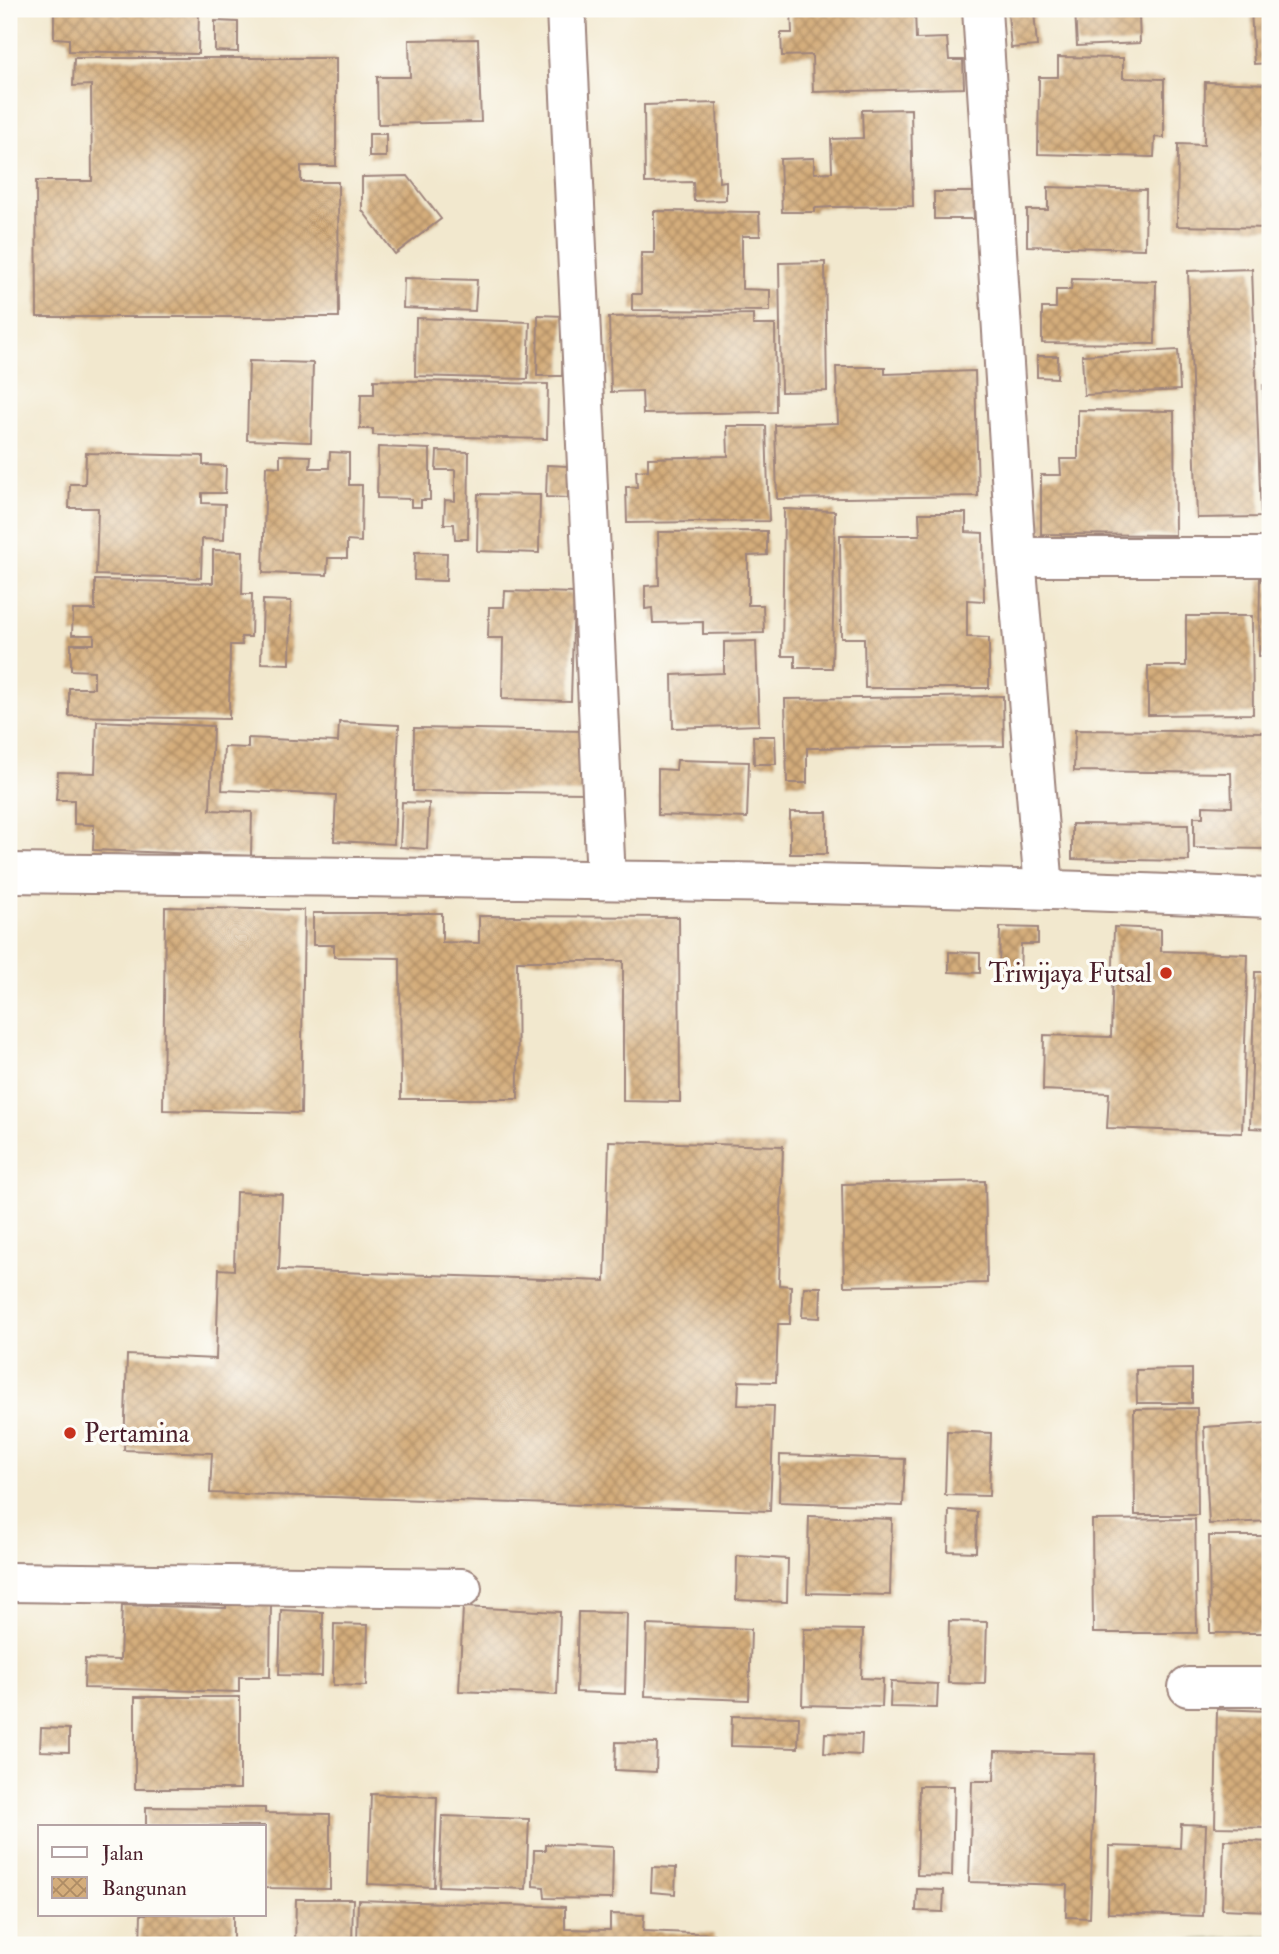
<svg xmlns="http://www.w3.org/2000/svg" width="1279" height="1954" font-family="'IM FELL Double Pica',serif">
	<defs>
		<pattern id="grass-tufts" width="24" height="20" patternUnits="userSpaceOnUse" patternTransform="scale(1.75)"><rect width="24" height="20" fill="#acca71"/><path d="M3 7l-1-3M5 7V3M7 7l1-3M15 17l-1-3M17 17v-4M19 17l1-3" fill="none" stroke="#96ad62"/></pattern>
		<pattern id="building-cross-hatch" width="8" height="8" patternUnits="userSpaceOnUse" patternTransform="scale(1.75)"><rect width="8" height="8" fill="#d4ad7b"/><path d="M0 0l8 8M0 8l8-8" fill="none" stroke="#ae8c65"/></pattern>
	</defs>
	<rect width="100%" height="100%" fill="#fdfcf7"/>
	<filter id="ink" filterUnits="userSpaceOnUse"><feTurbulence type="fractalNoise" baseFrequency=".0143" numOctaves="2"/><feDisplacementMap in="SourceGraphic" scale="14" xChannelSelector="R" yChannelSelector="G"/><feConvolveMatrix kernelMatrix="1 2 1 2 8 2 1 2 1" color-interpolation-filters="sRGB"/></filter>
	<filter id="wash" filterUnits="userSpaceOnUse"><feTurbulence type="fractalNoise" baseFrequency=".00686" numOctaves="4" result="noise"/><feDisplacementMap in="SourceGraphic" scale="28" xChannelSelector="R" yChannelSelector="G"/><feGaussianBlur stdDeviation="1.57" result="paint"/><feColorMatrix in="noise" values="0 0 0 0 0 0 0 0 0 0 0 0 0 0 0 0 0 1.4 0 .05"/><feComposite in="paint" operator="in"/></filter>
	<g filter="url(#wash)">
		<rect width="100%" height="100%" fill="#f2e8ce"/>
		<path fill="url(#grass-tufts)" stroke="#7b744e" stroke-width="2" d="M 1270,1936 L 1270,1945 L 1098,1945 Z"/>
		<g id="blocks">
			<g fill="url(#building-cross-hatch)">
				<path d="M 54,9 L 199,9 L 198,54 L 69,51 L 69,39 L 54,38 Z"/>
				<path d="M 791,9 L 915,9 L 916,39 L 947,38 L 949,60 L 963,60 L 964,88 L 813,92 L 812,55 L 782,56 L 781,33 L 792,33 Z"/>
				<path d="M 1075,9 L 1239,9 L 1239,11 L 1139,16 L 1140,43 L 1077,46 Z"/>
				<path d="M 1251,9 L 1270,9 L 1270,63 L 1254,64 Z"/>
				<path d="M 1034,11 L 1037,46 L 1011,48 L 1008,13 Z"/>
				<path d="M 215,21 L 238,22 L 238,52 L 215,51 Z"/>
				<path d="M 478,39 L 481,122 L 378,124 L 377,77 L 410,77 L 409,40 Z"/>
				<path d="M 1058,57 L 1123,58 L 1123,78 L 1164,79 L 1164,138 L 1155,137 L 1154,157 L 1038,154 L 1039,77 L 1058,77 Z"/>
				<path d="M 74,58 L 336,58 L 336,166 L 301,166 L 301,182 L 338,182 L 339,317 L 37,317 L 36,181 L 92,181 L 91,85 L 73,86 Z"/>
				<path d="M 1205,82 L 1270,84 L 1270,228 L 1177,226 L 1178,144 L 1204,145 Z"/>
				<path d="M 717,103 L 719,182 L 726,181 L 726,200 L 694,201 L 693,182 L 645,183 L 644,105 Z"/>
				<path d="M 911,109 L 913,206 L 833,207 L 815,208 L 815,212 L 782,212 L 780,159 L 814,158 L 814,173 L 832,172 L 831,139 L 863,138 L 862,110 Z"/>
				<rect x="369" y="134" width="17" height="23"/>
				<path d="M 408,176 L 441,219 L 395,254 L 362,210 L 362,177 Z"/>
				<path d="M 1048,187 L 1146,190 L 1145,249 L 1027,246 L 1027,210 L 1048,210 Z"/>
				<path d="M 934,192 L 973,192 L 974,219 L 934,219 Z"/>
				<path d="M 654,211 L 759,212 L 760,236 L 742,236 L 742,289 L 770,290 L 770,311 L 632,310 L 632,294 L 641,294 L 641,253 L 654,253 Z"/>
				<path d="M 825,262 L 827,391 L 781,392 L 779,263 Z"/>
				<path d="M 1252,269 L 1261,517 L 1197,518 L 1188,271 Z"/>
				<path d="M 404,278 L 477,280 L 475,311 L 403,308 Z"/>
				<path d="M 1072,279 L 1156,281 L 1155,344 L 1042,343 L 1042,308 L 1056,308 L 1056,290 L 1071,290 Z"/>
				<path d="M 753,314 L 753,325 L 775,325 L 776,412 L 643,414 L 642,391 L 611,392 L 609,317 Z"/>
				<path d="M 538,315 L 564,316 L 562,376 L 537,376 Z"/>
				<path d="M 416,318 L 530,322 L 528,379 L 415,376 Z"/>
				<path d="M 1178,350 L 1180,390 L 1084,395 L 1082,355 Z"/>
				<path d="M 1037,356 L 1058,356 L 1057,378 L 1037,377 Z"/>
				<path d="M 249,361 L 313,363 L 311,442 L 247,440 Z"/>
				<path d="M 836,367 L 885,367 L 885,374 L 975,371 L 978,496 L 777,499 L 775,425 L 838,423 Z"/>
				<path d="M 374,380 L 548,384 L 547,439 L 373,435 L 373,429 L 360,429 L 361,394 L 374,394 Z"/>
				<path d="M 1270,384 L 1270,465 L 1267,465 L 1263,385 Z"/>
				<path d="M 1078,410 L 1174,411 L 1175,535 L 1041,534 L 1041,475 L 1061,475 L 1060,459 L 1078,459 Z"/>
				<path d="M 727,426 L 766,426 L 769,521 L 627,523 L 626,487 L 637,487 L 636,471 L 648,470 L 648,458 L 728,456 Z"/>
				<path d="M 378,447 L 430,449 L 430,500 L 421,500 L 421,507 L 411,507 L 411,499 L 377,498 Z"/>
				<path d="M 437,451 L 469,452 L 468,539 L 455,539 L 454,524 L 444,524 L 445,500 L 455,501 L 455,470 L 436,470 Z"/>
				<path d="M 330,452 L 349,453 L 349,485 L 362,485 L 361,542 L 347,541 L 347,558 L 328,558 L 327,575 L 263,573 L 266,466 L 280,467 L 280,455 L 311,456 L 310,468 L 329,468 Z"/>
				<path d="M 86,453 L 203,456 L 203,465 L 226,466 L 225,493 L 202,493 L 202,503 L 225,504 L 224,540 L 202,539 L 201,578 L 96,575 L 98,508 L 69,508 L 70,484 L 85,484 Z"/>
				<path d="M 547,465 L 568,466 L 568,498 L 546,497 Z"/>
				<path d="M 478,494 L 540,495 L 539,553 L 477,551 Z"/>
				<path d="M 784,509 L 835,511 L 832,668 L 795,668 L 795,656 L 782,656 Z"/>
				<path d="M 919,513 L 966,513 L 966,532 L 983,533 L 984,601 L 967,600 L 967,637 L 989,638 L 989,688 L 865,688 L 864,638 L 841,638 L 840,535 L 920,535 Z"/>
				<path d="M 767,531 L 767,555 L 748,556 L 748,605 L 763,605 L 764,633 L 703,634 L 703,622 L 653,623 L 652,608 L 645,609 L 645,586 L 659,585 L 658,532 Z"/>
				<path d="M 213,550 L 243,551 L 242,594 L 252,594 L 251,637 L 241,637 L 242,645 L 230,645 L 229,719 L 69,716 L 69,688 L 94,688 L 94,671 L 71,670 L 71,644 L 94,644 L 94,635 L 72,635 L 73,610 L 95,610 L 95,580 L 213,583 Z"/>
				<path d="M 415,552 L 447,553 L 446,581 L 414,580 Z"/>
				<path d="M 1260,579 L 1270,579 L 1270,656 L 1259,656 Z"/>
				<path d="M 505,591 L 574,593 L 571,701 L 502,699 L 503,638 L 488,638 L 489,607 L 504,607 Z"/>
				<path d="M 263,600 L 291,601 L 290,664 L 261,663 Z"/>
				<path d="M 1186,616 L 1252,616 L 1253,714 L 1148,715 L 1148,666 L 1186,666 Z"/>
				<path d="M 756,641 L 759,725 L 673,728 L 672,675 L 724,673 L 724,642 Z"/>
				<path d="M 1003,696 L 1004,746 L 807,748 L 807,783 L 787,783 L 785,699 Z"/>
				<path d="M 1265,698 L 1270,698 L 1270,849 L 1194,848 L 1194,817 L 1203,817 L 1203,806 L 1232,807 L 1231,773 L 1074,771 L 1075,730 L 1265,732 Z"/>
				<path d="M 97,721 L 213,726 L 210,810 L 252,812 L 251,856 L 93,850 L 94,825 L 74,824 L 74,800 L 56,800 L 58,772 L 95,773 Z"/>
				<path d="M 339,722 L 399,725 L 394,844 L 334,841 L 336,795 L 222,790 L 224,747 L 248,748 L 248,738 L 338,742 Z"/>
				<path d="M 414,728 L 586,731 L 586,793 L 413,791 Z"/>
				<path d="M 753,736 L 775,736 L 776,764 L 754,764 Z"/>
				<path d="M 677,760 L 749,762 L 747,818 L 658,815 L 658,769 L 676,770 Z"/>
				<path d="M 402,802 L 429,803 L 427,849 L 400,847 Z"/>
				<rect x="790" y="812" width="37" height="42"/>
				<path d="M 1072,824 L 1188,825 L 1189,861 L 1072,859 Z"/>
				<path d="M 165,907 L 304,910 L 301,1113 L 163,1110 Z"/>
				<path d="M 313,913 L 442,913 L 442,942 L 479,943 L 479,916 L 679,917 L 680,1102 L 623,1101 L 623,961 L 517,961 L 518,1099 L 401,1099 L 400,958 L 334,957 L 334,945 L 313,945 Z"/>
				<path d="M 1000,927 L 1038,928 L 1038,944 L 1021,944 L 1020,976 L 999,975 Z"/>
				<path d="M 1114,927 L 1161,929 L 1161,951 L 1248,954 L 1242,1133 L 1107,1128 L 1109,1093 L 1043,1090 L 1044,1035 L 1111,1037 Z"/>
				<path d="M 949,952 L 980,953 L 980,973 L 949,972 Z"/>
				<path d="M 1255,972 L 1270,972 L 1270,1129 L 1250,1128 Z"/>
				<path d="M 609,1141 L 783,1146 L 779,1285 L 791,1286 L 790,1324 L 778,1324 L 776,1382 L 739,1381 L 738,1405 L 774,1406 L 770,1511 L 210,1493 L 212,1453 L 124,1450 L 127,1355 L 216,1359 L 219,1269 L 234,1270 L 236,1192 L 282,1194 L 279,1270 L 605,1281 Z"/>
				<path d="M 985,1181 L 987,1283 L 844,1286 L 842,1184 Z"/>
				<path d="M 804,1287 L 821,1287 L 820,1318 L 802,1317 Z"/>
				<path d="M 1192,1369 L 1192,1403 L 1137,1403 L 1136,1370 Z"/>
				<path d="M 1197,1408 L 1198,1515 L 1135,1515 L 1134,1409 Z"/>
				<path d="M 1269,1423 L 1270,1521 L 1209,1524 L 1204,1427 Z"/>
				<path d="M 947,1431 L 991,1433 L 989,1496 L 945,1495 Z"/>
				<path d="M 780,1455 L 905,1459 L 903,1506 L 779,1502 Z"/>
				<path d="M 949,1510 L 977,1512 L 976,1552 L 948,1551 Z"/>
				<path d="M 809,1516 L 892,1519 L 890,1595 L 807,1593 Z"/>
				<path d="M 1195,1519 L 1197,1633 L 1093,1633 L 1092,1520 Z"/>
				<path d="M 1209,1536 L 1270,1536 L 1270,1633 L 1210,1633 Z"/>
				<path d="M 737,1556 L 788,1559 L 787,1602 L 736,1600 Z"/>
				<path d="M 226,1601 L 271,1602 L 270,1677 L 239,1677 L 239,1692 L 84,1688 L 85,1659 L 120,1660 L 122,1605 L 226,1608 Z"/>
				<path d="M 463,1607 L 560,1612 L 557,1695 L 459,1691 Z"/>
				<path d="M 281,1610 L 323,1612 L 322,1676 L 279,1675 Z"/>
				<path d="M 578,1612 L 627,1613 L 625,1694 L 576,1692 Z"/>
				<path d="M 949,1621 L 987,1622 L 985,1684 L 948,1683 Z"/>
				<path d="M 334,1624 L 368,1625 L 366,1686 L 333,1685 Z"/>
				<path d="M 647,1625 L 751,1629 L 749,1700 L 645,1696 Z"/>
				<path d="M 804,1629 L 863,1630 L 861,1678 L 883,1679 L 882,1707 L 802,1705 Z"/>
				<path d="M 891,1682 L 938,1684 L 937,1708 L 890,1707 Z"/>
				<rect x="135" y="1697" width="105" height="92"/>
				<path d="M 1217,1709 L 1270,1711 L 1270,1828 L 1215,1827 Z"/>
				<path d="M 732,1716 L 799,1717 L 798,1748 L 731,1746 Z"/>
				<path d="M 41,1728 L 69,1729 L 69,1752 L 40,1751 Z"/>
				<path d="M 825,1733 L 862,1734 L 861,1755 L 824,1753 Z"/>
				<path d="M 616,1742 L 657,1743 L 656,1772 L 615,1770 Z"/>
				<path d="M 995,1751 L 1095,1754 L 1090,1918 L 1066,1917 L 1067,1885 L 969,1882 L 972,1781 L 994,1781 Z"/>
				<path d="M 919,1786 L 954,1786 L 952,1876 L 917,1875 Z"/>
				<path d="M 371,1794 L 437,1797 L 434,1887 L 368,1884 Z"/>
				<path d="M 146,1807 L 265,1808 L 265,1813 L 330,1814 L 330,1889 L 264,1888 L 264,1826 L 146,1826 Z"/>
				<path d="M 442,1816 L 529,1819 L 526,1889 L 439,1886 Z"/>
				<path d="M 1181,1824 L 1206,1825 L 1203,1916 L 1108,1913 L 1109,1846 L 1180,1848 Z"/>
				<path d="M 1224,1840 L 1270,1842 L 1270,1911 L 1222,1909 Z"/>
				<path d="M 546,1844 L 613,1847 L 612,1899 L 545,1898 L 544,1887 L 533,1886 L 534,1850 L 546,1850 Z"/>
				<path d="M 652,1867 L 676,1868 L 675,1894 L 651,1892 Z"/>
				<path d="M 917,1889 L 944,1890 L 943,1912 L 916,1911 Z"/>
				<path d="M 296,1899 L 353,1899 L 352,1945 L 295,1945 Z"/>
				<path d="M 358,1900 L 565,1907 L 565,1929 L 610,1930 L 610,1914 L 644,1915 L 643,1931 L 714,1934 L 714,1945 L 357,1945 Z"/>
				<path d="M 141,1914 L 233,1914 L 233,1945 L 140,1945 Z"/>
			</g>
		</g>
	</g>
	<g filter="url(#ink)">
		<use href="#blocks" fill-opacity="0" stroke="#9e847c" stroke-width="2"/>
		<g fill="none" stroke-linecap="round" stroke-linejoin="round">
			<g stroke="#9e847c" stroke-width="42">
				<g id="minor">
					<path d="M 566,9 L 606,880"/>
					<path d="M 982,9 L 1016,557 L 1044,888"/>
					<path d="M 1016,557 L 1270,557"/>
					<path d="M 9,873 C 429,878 850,880 1270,898"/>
					<path d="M 9,1582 L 462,1588"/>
					<path d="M 1188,1687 L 1270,1687"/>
				</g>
			</g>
			<use href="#minor" stroke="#fff" stroke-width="38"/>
		</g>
	</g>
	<g fill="#c8321e" stroke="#fdfcf7" stroke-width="2.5">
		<circle cx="1166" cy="973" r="7"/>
		<circle cx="70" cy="1433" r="7"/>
	</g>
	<g text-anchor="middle" stroke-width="7" stroke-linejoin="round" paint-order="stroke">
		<g font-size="26" fill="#4a1f2b" stroke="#fdfcf7" text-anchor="end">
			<text x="1152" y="982">Triwijaya Futsal</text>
			<text x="84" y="1442" text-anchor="start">Pertamina</text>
		</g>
	</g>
	<rect width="1279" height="1954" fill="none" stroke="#fdfcf7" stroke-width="35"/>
	<rect x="38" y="1825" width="228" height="91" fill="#fdfcf7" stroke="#b5a4a5" stroke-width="2"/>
	<rect x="52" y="1847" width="35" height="10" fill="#ffffff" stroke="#b5a4a5" stroke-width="2"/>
	<text x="102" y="1860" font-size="21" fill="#4a1f2b">Jalan</text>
	<rect x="52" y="1877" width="35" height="21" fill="url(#building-cross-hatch)" stroke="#b5a4a5" stroke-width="2"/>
	<text x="102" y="1895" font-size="21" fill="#4a1f2b">Bangunan</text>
</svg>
